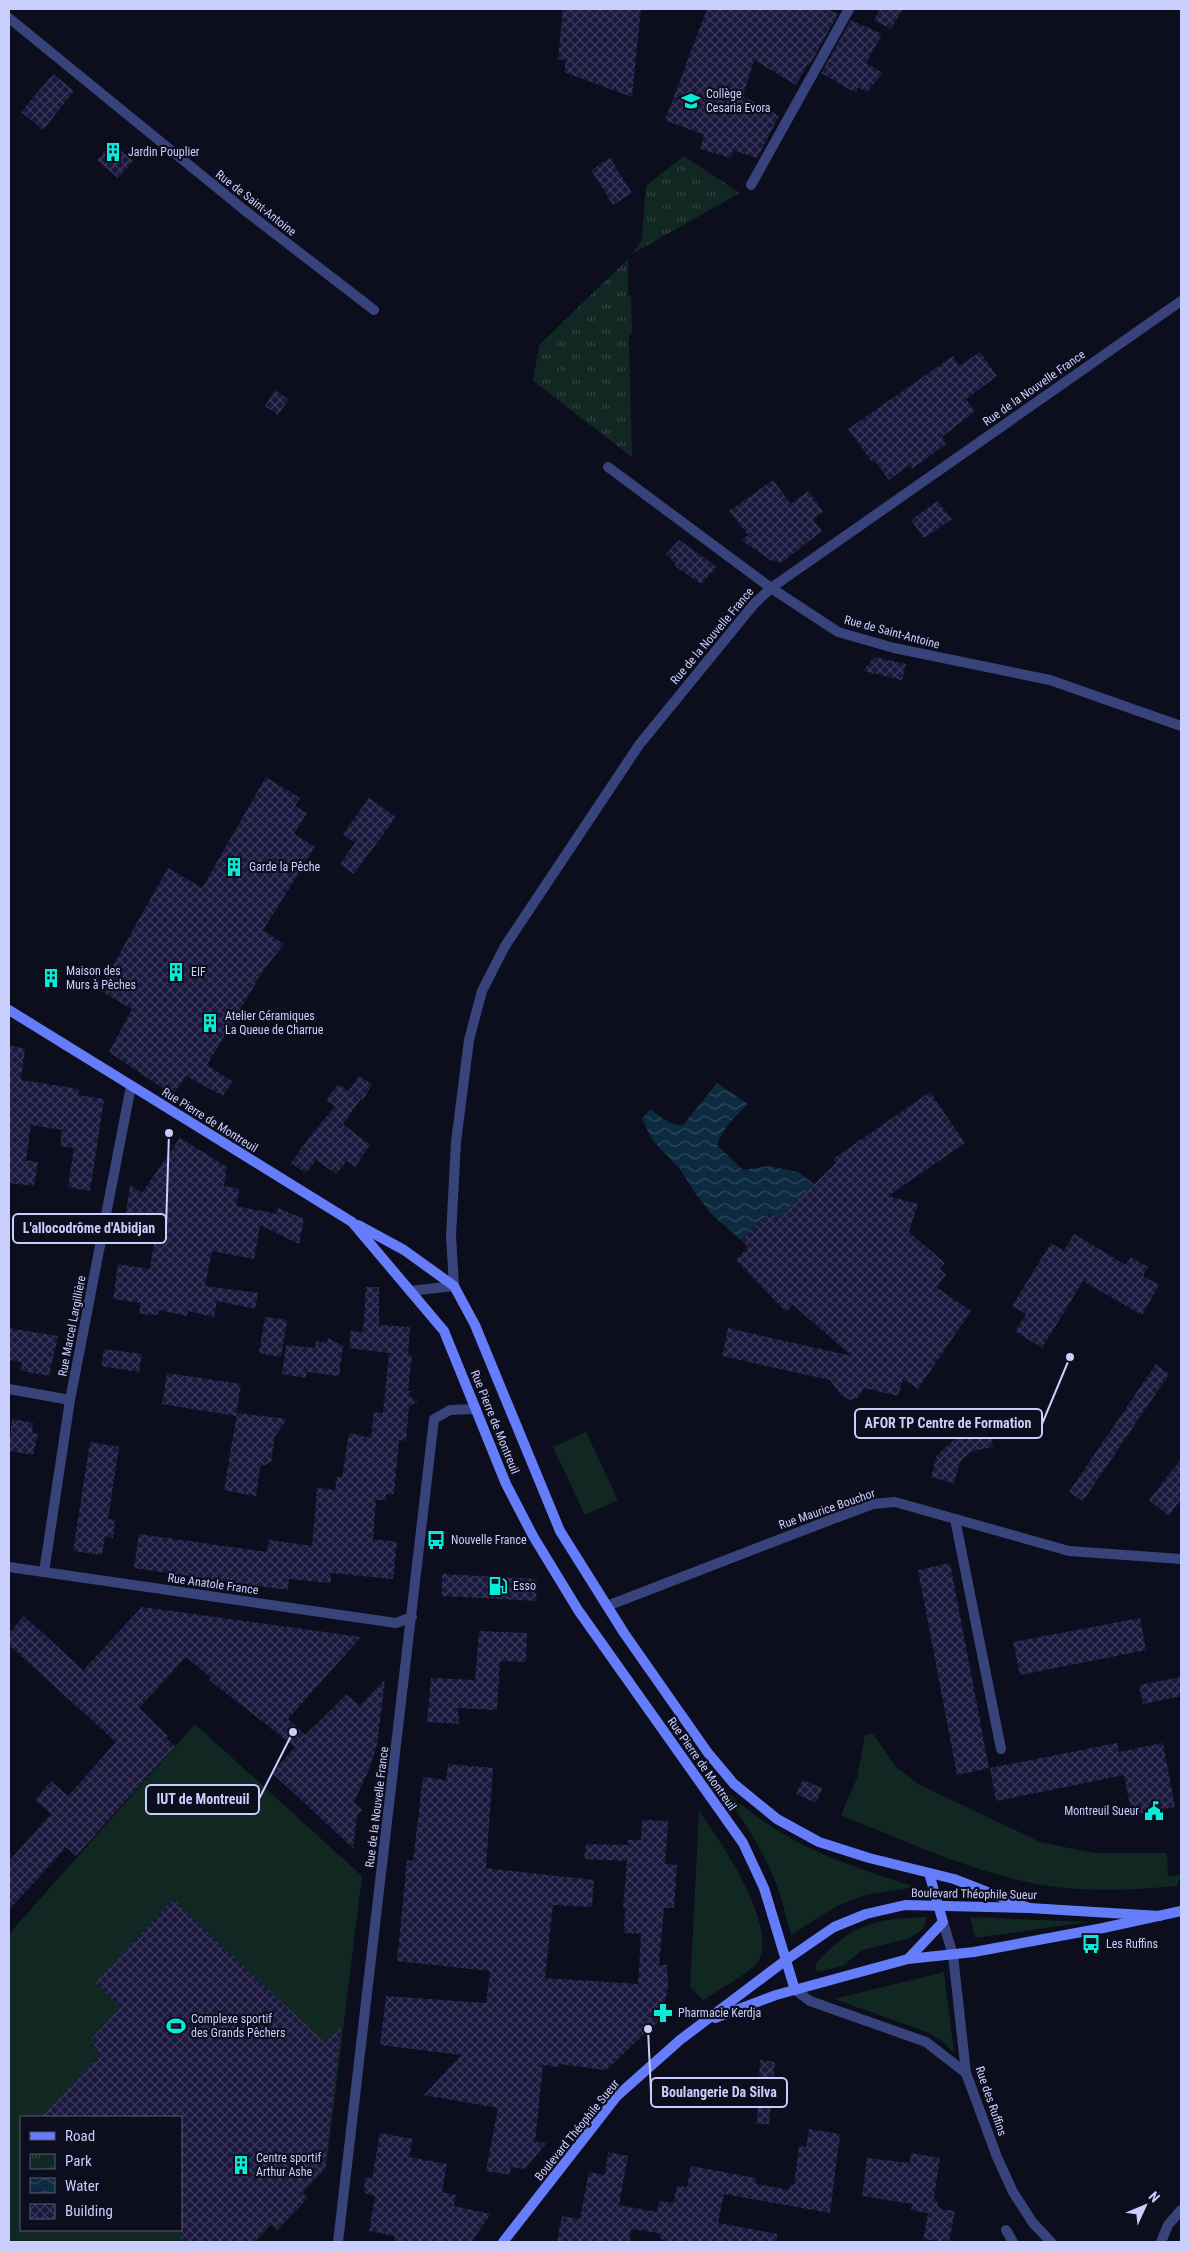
<svg xmlns="http://www.w3.org/2000/svg" width="1190" height="2251" font-family="'Roboto Condensed',sans-serif">
	<defs>
		<pattern id="park-tufts" width="24" height="20" patternUnits="userSpaceOnUse" patternTransform="scale(1.25)"><rect width="24" height="20" fill="#102722"/><path d="M3 7l-1-3M5 7V3M7 7l1-3M15 17l-1-3M17 17v-4M19 17l1-3" fill="none" stroke="#314543"/></pattern>
		<pattern id="water-waves" width="16" height="10" patternUnits="userSpaceOnUse" patternTransform="scale(1.25)"><rect width="16" height="10" fill="#0d2b40"/><path d="M0 5q4-4 8 0t8 0" fill="none" stroke="#2f495c"/></pattern>
		<pattern id="building-cross-hatch" width="8" height="8" patternUnits="userSpaceOnUse" patternTransform="scale(1.25)"><rect width="8" height="8" fill="#1a193d"/><path d="M0 0l8 8M0 8l8-8" fill="none" stroke="#3a395a"/></pattern>
	</defs>
	<rect width="100%" height="100%" fill="#0c0d1d"/>
	<g fill="#102722" fill-rule="evenodd">
		<path d="M 586,1432 L 618,1500 L 585,1515 L 553,1447 Z"/>
		<path d="M 195,1724 L 362,1876 L 326,2168 L 303,2192 L 308,2198 L 277,2231 L 271,2225 L 255,2242 L 9,2242 L 9,1934 ZM 21,2117 L 181,2117 L 181,2230 L 21,2230 Z"/>
		<path d="M 873,1734 L 896,1767 L 918,1784 L 1040,1842 L 1094,1853 L 1167,1853 L 1168,1876 L 1181,1875 L 1177,1886 C 1143,1889 1111,1891 1077,1889 C 1000,1885 912,1844 841,1815 L 857,1778 L 865,1735 Z"/>
		<path d="M 717,1783 C 779,1843 835,1861 915,1887 L 865,1895 L 837,1906 L 791,1935 C 785,1913 780,1890 770,1869 C 756,1838 736,1811 717,1783 Z"/>
		<path d="M 699,1811 C 720,1840 781,1929 757,1963 C 752,1971 713,1994 703,2000 L 690,1987 Z"/>
		<path d="M 927,1917 L 923,1929 L 908,1939 L 862,1950 L 843,1966 L 817,1972 L 815,1965 C 852,1923 874,1919 927,1917 Z"/>
		<path d="M 970,1917 L 1088,1922 L 975,1938 Z"/>
		<path d="M 944,1972 L 954,2053 L 943,2042 L 929,2033 L 834,1999 Z"/>
	</g>
	<g fill="url(#park-tufts)">
		<path d="M 684,156 L 740,193 L 632,254 L 642,240 L 646,186 Z"/>
		<path d="M 628,259 L 628,296 L 631,295 L 632,333 L 629,336 L 632,457 L 533,381 L 539,345 Z"/>
	</g>
	<path fill="url(#water-waves)" d="M 717,1083 L 748,1104 C 736,1116 722,1129 717,1145 L 743,1170 L 769,1166 L 798,1172 L 814,1184 L 778,1219 L 771,1212 L 741,1240 L 711,1214 L 695,1193 L 680,1169 L 653,1141 L 642,1119 L 650,1109 C 660,1116 670,1126 683,1125 Z"/>
	<g fill="url(#building-cross-hatch)">
		<path d="M 563,9 L 641,9 L 632,97 L 564,72 L 566,60 L 558,59 Z"/>
		<path d="M 707,9 L 827,9 L 838,14 L 809,66 L 807,65 L 796,85 L 754,60 L 743,96 L 779,116 L 757,158 L 733,150 L 731,158 L 700,149 L 704,135 L 665,120 Z"/>
		<path d="M 880,9 L 903,9 L 891,29 L 874,20 Z"/>
		<path d="M 851,20 L 882,34 L 866,63 L 883,73 L 867,92 L 858,87 L 856,93 L 821,73 Z"/>
		<path d="M 53,74 L 74,91 L 43,130 L 21,112 Z"/>
		<path d="M 112,143 L 133,161 L 118,178 L 97,160 Z"/>
		<path d="M 610,158 L 632,193 L 613,205 L 591,170 Z"/>
		<path d="M 980,352 L 997,376 L 966,399 L 975,411 L 942,437 L 946,444 L 912,469 L 909,465 L 889,480 L 874,460 L 872,462 L 848,429 L 953,356 L 959,366 Z"/>
		<path d="M 275,390 L 289,399 L 278,415 L 265,406 Z"/>
		<path d="M 773,480 L 791,504 L 808,491 L 823,512 L 813,519 L 822,531 L 782,562 L 772,561 L 741,540 L 748,535 L 729,511 Z"/>
		<path d="M 937,501 L 952,519 L 924,538 L 911,520 Z"/>
		<path d="M 679,540 L 717,567 L 701,584 L 675,566 L 676,564 L 666,554 Z"/>
		<path d="M 874,657 L 906,664 L 902,680 L 863,671 Z"/>
		<path d="M 266,777 L 300,798 L 295,806 L 307,813 L 294,834 L 315,847 L 263,930 L 284,944 L 263,971 L 207,1065 L 233,1082 L 223,1096 L 186,1076 L 173,1095 L 109,1052 L 132,1009 L 99,990 L 168,868 L 202,888 Z"/>
		<path d="M 369,798 L 396,817 L 354,874 L 340,864 L 355,843 L 343,834 Z"/>
		<path d="M 9,1045 L 25,1049 L 21,1080 L 79,1089 L 78,1095 L 104,1099 L 90,1191 L 68,1187 L 74,1148 L 60,1146 L 62,1130 L 31,1125 L 26,1160 L 38,1162 L 34,1186 L 9,1183 Z"/>
		<path d="M 359,1076 L 372,1084 L 363,1100 L 349,1090 Z"/>
		<path d="M 338,1084 L 361,1099 L 343,1124 L 370,1145 L 355,1167 L 347,1161 L 336,1174 L 316,1160 L 306,1173 L 291,1163 L 309,1138 L 335,1106 L 326,1100 Z"/>
		<path d="M 930,1092 L 965,1143 L 888,1196 L 918,1204 L 909,1232 L 945,1263 L 940,1269 L 946,1275 L 936,1287 L 971,1311 L 918,1389 L 903,1379 L 898,1396 L 864,1388 L 857,1398 L 850,1400 L 841,1395 L 830,1380 L 722,1356 L 728,1328 L 852,1356 L 793,1305 L 786,1312 L 736,1260 L 748,1247 L 741,1240 L 771,1212 L 778,1219 L 836,1163 L 833,1159 Z"/>
		<path d="M 180,1138 L 227,1167 L 224,1186 L 239,1189 L 236,1206 L 277,1214 L 278,1208 L 304,1219 L 299,1244 L 260,1225 L 254,1259 L 212,1251 L 205,1286 L 258,1293 L 255,1309 L 217,1301 L 214,1317 L 188,1311 L 187,1316 L 159,1310 L 158,1315 L 139,1314 L 141,1303 L 113,1299 L 118,1264 L 150,1269 L 155,1236 L 126,1215 L 130,1185 L 142,1193 Z"/>
		<path d="M 1074,1234 L 1126,1265 L 1131,1257 L 1148,1267 L 1143,1276 L 1159,1285 L 1142,1315 L 1083,1281 L 1042,1348 L 1015,1331 L 1026,1314 L 1012,1306 L 1051,1243 L 1064,1251 Z"/>
		<path d="M 366,1287 L 379,1287 L 379,1325 L 410,1327 L 408,1355 L 412,1355 L 408,1391 L 410,1391 L 409,1396 L 418,1402 L 409,1406 L 406,1441 L 399,1440 L 394,1494 L 386,1494 L 386,1500 L 376,1500 L 373,1539 L 397,1542 L 393,1579 L 331,1573 L 331,1583 L 289,1579 L 288,1590 L 134,1568 L 139,1534 L 267,1552 L 269,1540 L 312,1546 L 317,1488 L 335,1490 L 337,1477 L 342,1477 L 349,1433 L 371,1438 L 374,1412 L 383,1413 L 389,1353 L 349,1348 L 351,1331 L 363,1332 Z"/>
		<path d="M 265,1317 L 287,1320 L 281,1357 L 259,1353 Z"/>
		<path d="M 9,1328 L 58,1336 L 49,1376 L 21,1371 L 22,1362 L 9,1360 Z"/>
		<path d="M 328,1338 L 343,1346 L 339,1376 L 307,1372 L 306,1378 L 282,1374 L 286,1345 L 315,1348 L 316,1341 L 327,1343 Z"/>
		<path d="M 104,1349 L 142,1354 L 139,1372 L 101,1366 Z"/>
		<path d="M 1156,1364 L 1169,1374 L 1083,1501 L 1069,1492 Z"/>
		<path d="M 167,1373 L 241,1384 L 236,1416 L 162,1404 Z"/>
		<path d="M 237,1413 L 287,1419 L 275,1436 L 271,1462 L 260,1467 L 256,1496 L 224,1490 Z"/>
		<path d="M 12,1419 L 33,1423 L 32,1433 L 38,1434 L 33,1455 L 9,1451 Z"/>
		<path d="M 987,1423 L 993,1447 L 972,1451 L 960,1462 L 954,1483 L 931,1477 L 937,1455 L 958,1436 L 952,1431 Z"/>
		<path d="M 90,1442 L 119,1447 L 108,1519 L 115,1520 L 113,1538 L 105,1536 L 102,1555 L 73,1551 Z"/>
		<path d="M 1181,1459 L 1181,1499 L 1169,1516 L 1149,1500 Z"/>
		<path d="M 950,1563 L 989,1768 L 957,1775 L 918,1570 Z"/>
		<path d="M 442,1574 L 537,1579 L 536,1601 L 442,1596 Z"/>
		<path d="M 142,1607 L 361,1637 L 288,1719 L 305,1735 L 347,1694 L 360,1706 L 385,1679 L 377,1745 L 368,1771 L 354,1802 L 362,1810 L 357,1815 L 353,1848 L 272,1773 L 295,1747 L 209,1680 L 211,1678 L 186,1657 L 139,1708 L 168,1736 L 166,1738 L 175,1746 L 76,1856 L 66,1847 L 9,1910 L 9,1861 L 51,1814 L 35,1800 L 51,1781 L 68,1796 L 116,1742 L 9,1645 L 9,1633 L 24,1616 L 83,1670 Z"/>
		<path d="M 1140,1618 L 1146,1650 L 1020,1675 L 1013,1642 Z"/>
		<path d="M 479,1631 L 527,1633 L 526,1662 L 500,1661 L 497,1710 L 458,1708 L 459,1724 L 427,1722 L 431,1678 L 475,1680 Z"/>
		<path d="M 1181,1677 L 1181,1696 L 1143,1704 L 1139,1685 Z"/>
		<path d="M 1117,1743 L 1119,1752 L 1163,1743 L 1175,1807 L 1132,1815 L 1124,1775 L 996,1801 L 990,1768 Z"/>
		<path d="M 448,1764 L 493,1768 L 486,1868 L 594,1880 L 592,1907 L 553,1905 L 545,1978 L 638,1984 L 641,1934 L 624,1933 L 625,1908 L 623,1908 L 627,1861 L 584,1859 L 586,1844 L 628,1845 L 628,1840 L 641,1840 L 642,1820 L 668,1821 L 665,1864 L 677,1865 L 674,1908 L 664,1908 L 659,1965 L 667,1965 L 668,1986 L 662,2018 L 606,2070 L 559,2064 L 558,2067 L 543,2065 L 535,2142 L 546,2143 L 525,2169 L 511,2167 L 510,2175 L 486,2171 L 498,2108 L 424,2095 L 461,2055 L 380,2045 L 386,1996 L 486,2003 L 490,1971 L 397,1961 L 407,1860 L 413,1861 L 423,1777 L 446,1780 Z"/>
		<path d="M 803,1780 L 822,1788 L 816,1803 L 796,1794 Z"/>
		<path d="M 173,1899 L 325,2043 L 341,2026 L 325,2168 L 301,2192 L 307,2198 L 278,2229 L 271,2223 L 253,2242 L 181,2242 L 181,2117 L 41,2117 L 100,2055 L 91,2039 L 121,2007 L 95,1983 Z"/>
		<path d="M 760,2060 L 775,2062 L 769,2124 L 757,2124 Z"/>
		<path d="M 809,2129 L 840,2134 L 830,2213 L 724,2194 L 718,2223 L 777,2234 L 777,2242 L 668,2242 L 661,2239 L 658,2233 L 631,2229 L 630,2242 L 557,2241 L 562,2216 L 580,2219 L 589,2172 L 605,2175 L 608,2152 L 628,2156 L 619,2205 L 657,2212 L 659,2201 L 673,2203 L 677,2186 L 687,2187 L 691,2166 L 756,2178 L 756,2184 L 789,2190 L 790,2184 L 794,2185 L 799,2146 L 806,2147 Z"/>
		<path d="M 380,2133 L 413,2139 L 409,2157 L 447,2164 L 442,2192 L 456,2195 L 454,2206 L 491,2214 L 471,2242 L 393,2242 L 395,2236 L 369,2231 L 375,2196 L 364,2193 L 365,2177 L 372,2179 Z"/>
		<path d="M 911,2153 L 940,2158 L 934,2197 L 941,2209 L 955,2211 L 949,2242 L 923,2239 L 928,2213 L 911,2210 L 912,2204 L 862,2196 L 867,2158 L 910,2163 Z"/>
	</g>
	<g fill="none" stroke-linecap="round" stroke-linejoin="round">
		<path stroke="#39437b" stroke-width="10" d="M 955,1519 L 1001,1749"/>
		<g stroke="#39437b" stroke-width="10">
			<path d="M 9,18 L 243,209 L 374,310"/>
			<path d="M 751,185 L 849,9"/>
			<path d="M 608,467 L 771,588 L 838,632 L 894,648 L 1050,680 L 1181,726"/>
			<path d="M 410,1291 L 454,1286 L 451,1236 L 456,1142 L 469,1040 L 482,991 L 505,946 L 639,745 L 754,604 L 771,588 L 1181,301"/>
			<path d="M 9,1389 L 70,1400"/>
			<path d="M 9,1567 L 396,1623 L 412,1617"/>
			<path d="M 44,1572 L 70,1400 L 131,1086"/>
			<path d="M 607,1606 L 830,1520 L 873,1504 L 895,1502 L 1069,1551 L 1181,1559"/>
			<path d="M 943,1922 L 953,1955 L 966,2073 L 997,2157 L 1013,2192 L 1033,2223 L 1051,2242"/>
			<path d="M 795,1990 L 810,2001 L 926,2042 L 966,2073"/>
			<path d="M 1006,2230 L 1013,2242"/>
			<path d="M 338,2242 L 434,1419 L 450,1410 L 476,1409"/>
			<path d="M 1161,2242 L 1168,2225 L 1181,2210"/>
		</g>
		<g stroke="#657dfa" stroke-width="10">
			<path d="M 9,1010 L 352,1222 L 444,1331 L 506,1484 L 533,1536 L 578,1610 L 743,1843 L 764,1888 L 795,1990"/>
			<path d="M 358,1225 L 404,1250 L 454,1286 L 475,1325 L 560,1531 L 624,1633 L 708,1753 L 734,1784 L 777,1819 L 819,1842 L 869,1858 L 954,1879 L 1029,1908"/>
			<path d="M 908,1959 L 943,1922 L 929,1873"/>
			<path d="M 715,2018 L 776,1995 L 908,1959 L 974,1952 L 1103,1928 L 1181,1911"/>
			<path d="M 503,2242 L 617,2096 L 680,2040 L 786,1960 L 834,1927 L 866,1914 L 905,1905 L 1029,1908 L 1160,1916"/>
		</g>
	</g>
	<defs>
		<g id="school-bare" transform="scale(1.5)"><path d="M0-5L7-2L0 1L-7-2ZM-4 1L0 2.5L4 1V4Q0 6-4 4Z" fill="#08ecd7" stroke="#0c0d1d" stroke-width="2.5" paint-order="stroke"/></g>
		<g id="building-bare" transform="scale(1.5)"><path d="M-4-6H4V6H1V3H-1V6H-4ZM-2.5-4.3h1.7v1.8h-1.7ZM.8-4.3h1.7v1.8H.8ZM-2.5-1h1.7V.8h-1.7ZM.8-1h1.7V.8H.8Z" fill="#08ecd7" stroke="#0c0d1d" stroke-width="2.5" paint-order="stroke"/></g>
		<g id="bus-bare" transform="scale(1.5)"><path d="M-5-6H5V4H4V6H2V4H-2V6H-4V4H-5ZM-3.5-4V0h7V-4ZM-3.5 1.2v1.5H-2V1.2ZM2 1.2v1.5H3.5V1.2Z" fill="#08ecd7" stroke="#0c0d1d" stroke-width="2.5" paint-order="stroke"/></g>
		<g id="fuel-bare" transform="scale(1.5)"><path d="M-5.5-6h7V0h2V4h1.3V-2.5L3-4.5l.8-.8L6-3V5H2.5V1h-1V6h-7ZM-4.2-4.7v3.2H.2V-4.7Z" fill="#08ecd7" stroke="#0c0d1d" stroke-width="2.5" paint-order="stroke"/></g>
		<g id="civic-bare" transform="scale(1.5)"><path d="M-.6-6.5H3V-4.5H.6V-3L4-1V1h2V6H-6V1h2V-1L-.6-3ZM-1.2 2.5V6h2.4V2.5Z" fill="#08ecd7" stroke="#0c0d1d" stroke-width="2.5" paint-order="stroke"/></g>
		<g id="pharmacy-bare" transform="scale(1.5)"><path d="M-2-6h4v4h4v4h-4v4h-4v-4h-4v-4h4Z" fill="#08ecd7" stroke="#0c0d1d" stroke-width="2.5" paint-order="stroke"/></g>
		<g id="stadium-bare" transform="scale(1.5)"><path d="M0-5a6.5 5 0 1 0 0 10a6.5 5 0 1 0 0-10ZM-3.5-1.8h7v3.6h-7Z" fill="#08ecd7" stroke="#0c0d1d" stroke-width="2.5" paint-order="stroke"/></g>
	</defs>
	<g fill-rule="evenodd">
		<use href="#school-bare" x="691" y="101"/>
		<use href="#building-bare" x="113" y="152"/>
		<use href="#building-bare" x="234" y="867"/>
		<use href="#building-bare" x="176" y="972"/>
		<use href="#building-bare" x="51" y="978"/>
		<use href="#building-bare" x="210" y="1023"/>
		<use href="#bus-bare" x="436" y="1540"/>
		<use href="#fuel-bare" x="498" y="1586"/>
		<use href="#civic-bare" x="1154" y="1811"/>
		<use href="#bus-bare" x="1091" y="1944"/>
		<use href="#pharmacy-bare" x="663" y="2013"/>
		<use href="#stadium-bare" x="176" y="2026"/>
		<use href="#building-bare" x="241" y="2165"/>
	</g>
	<g text-anchor="middle" stroke-width="4.5" stroke-linejoin="round" paint-order="stroke">
		<g font-size="12" fill="#cacefd" stroke="#0c0d1d" text-anchor="start">
			<text x="706" y="98">Collège<tspan x="706" dy="14">Cesaria Evora</tspan></text>
			<text x="128" y="156">Jardin Pouplier</text>
			<text x="249" y="871">Garde la Pêche</text>
			<text x="66" y="975">Maison des<tspan x="66" dy="14">Murs à Pêches</tspan></text>
			<text x="191" y="976">EIF</text>
			<text x="225" y="1020">Atelier Céramiques<tspan x="225" dy="14">La Queue de Charrue</tspan></text>
			<text x="451" y="1544">Nouvelle France</text>
			<text x="513" y="1590">Esso</text>
			<text x="1139" y="1815" text-anchor="end">Montreuil Sueur</text>
			<text x="1106" y="1948">Les Ruffins</text>
			<text x="678" y="2017">Pharmacie Kerdja</text>
			<text x="191" y="2023">Complexe sportif<tspan x="191" dy="14">des Grands Pêchers</tspan></text>
			<text x="256" y="2162">Centre sportif<tspan x="256" dy="14">Arthur Ashe</tspan></text>
		</g>
		<g font-size="12" fill="#cacefd" stroke="#0c0d1d">
			<text transform="translate(256 203) rotate(38)" y="4">Rue de Saint-Antoine</text>
			<text transform="translate(1034 388) rotate(-35)" y="4">Rue de la Nouvelle France</text>
			<text transform="translate(892 632) rotate(15)" y="4">Rue de Saint-Antoine</text>
			<text transform="translate(712 636) rotate(-50)" y="4">Rue de la Nouvelle France</text>
			<text transform="translate(210 1120) rotate(32)" y="4">Rue Pierre de Montreuil</text>
			<text transform="translate(72 1326) rotate(-79)" y="4">Rue Marcel Largillière</text>
			<text transform="translate(495 1422) rotate(68)" y="4">Rue Pierre de Montreuil</text>
			<text transform="translate(827 1509) rotate(-19)" y="4">Rue Maurice Bouchor</text>
			<text transform="translate(213 1584) rotate(8)" y="4">Rue Anatole France</text>
			<text transform="translate(702 1764) rotate(55)" y="4">Rue Pierre de Montreuil</text>
			<text transform="translate(377 1807) rotate(-83)" y="4">Rue de la Nouvelle France</text>
			<text transform="translate(974 1894) rotate(1)" y="4">Boulevard Théophile Sueur</text>
			<text transform="translate(991 2101) rotate(71)" y="4">Rue des Ruffins</text>
			<text transform="translate(577 2130) rotate(-51)" y="4">Boulevard Théophile Sueur</text>
		</g>
	</g>
	<path fill="none" stroke="#cacefd" stroke-width="2" d="M169 1133L166 1228M1070 1357L1042 1424M293 1732L259 1799M648 2029L651 2092"/>
	<g fill="#cacefd" stroke="#0c0d1d" stroke-width="2">
		<circle cx="169" cy="1133" r="5"/>
		<circle cx="1070" cy="1357" r="5"/>
		<circle cx="293" cy="1732" r="5"/>
		<circle cx="648" cy="2029" r="5"/>
	</g>
	<g fill="#0c0d1d" stroke="#cacefd" stroke-width="2">
		<rect x="13" y="1214" width="153" height="29" rx="5"/>
		<rect x="855" y="1409" width="187" height="29" rx="5"/>
		<rect x="146" y="1785" width="113" height="29" rx="5"/>
		<rect x="651" y="2078" width="136" height="29" rx="5"/>
	</g>
	<g font-size="14" text-anchor="middle" font-weight="bold" fill="#cacefd">
		<text x="89" y="1233">L'allocodrôme d'Abidjan</text>
		<text x="948" y="1428">AFOR TP Centre de Formation</text>
		<text x="203" y="1804">IUT de Montreuil</text>
		<text x="719" y="2097">Boulangerie Da Silva</text>
	</g>
	<rect width="1190" height="2251" fill="none" stroke="#cacefd" stroke-width="20"/>
	<rect x="20" y="2116" width="162" height="115" fill="#0c0d1d" stroke="#585a77"/>
	<rect x="30" y="2132" width="25" height="8" fill="#657dfa" stroke="#585a77"/>
	<text x="65" y="2141" font-size="15" fill="#cacefd">Road</text>
	<rect x="30" y="2154" width="25" height="15" fill="url(#park-tufts)" stroke="#585a77"/>
	<text x="65" y="2166" font-size="15" fill="#cacefd">Park</text>
	<rect x="30" y="2178" width="25" height="15" fill="url(#water-waves)" stroke="#585a77"/>
	<text x="65" y="2191" font-size="15" fill="#cacefd">Water</text>
	<rect x="30" y="2204" width="25" height="15" fill="url(#building-cross-hatch)" stroke="#585a77"/>
	<text x="65" y="2216" font-size="15" fill="#cacefd">Building</text>
	<g transform="translate(1145 2206) rotate(46)" stroke="#0c0d1d" stroke-width="4" paint-order="stroke">
	<path d="M0-4L9 19L0 12L-9 19Z" fill="#cacefd"/>
	<text y="-8" font-size="14" font-weight="bold" text-anchor="middle" fill="#cacefd">N</text>
	</g>
</svg>
